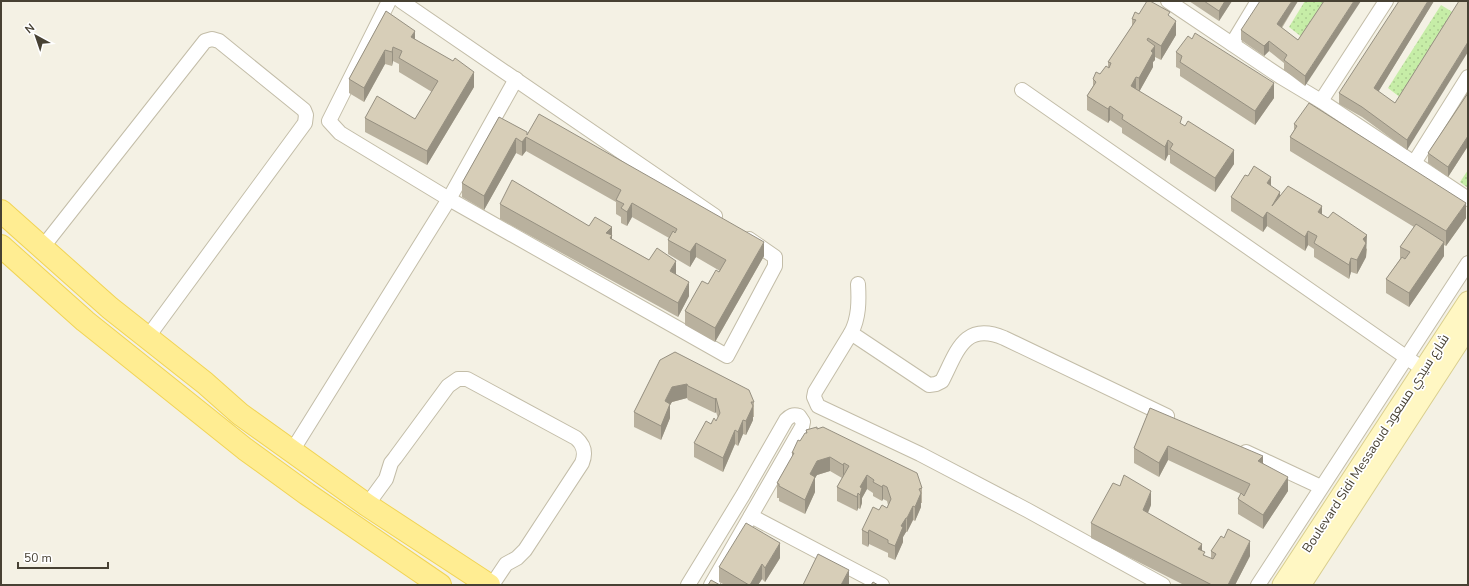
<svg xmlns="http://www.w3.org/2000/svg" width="1469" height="586" font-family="'Nunito Sans',Cairo,sans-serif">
	<defs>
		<pattern id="grass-dots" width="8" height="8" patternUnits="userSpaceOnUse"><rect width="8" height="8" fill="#c6eda7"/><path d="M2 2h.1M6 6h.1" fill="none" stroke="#abcc90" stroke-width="1.8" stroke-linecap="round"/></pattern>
	</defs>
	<rect width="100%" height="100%" fill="#f4f1e4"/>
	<g fill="url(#grass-dots)">
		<path d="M 1305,1 L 1326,1 L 1303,38 L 1289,27 Z"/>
		<path d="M 1441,5 L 1454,13 L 1401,98 L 1388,88 Z"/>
		<path d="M 1468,170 L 1468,188 L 1460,182 Z"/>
	</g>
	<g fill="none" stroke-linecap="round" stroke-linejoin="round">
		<g stroke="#c3bda8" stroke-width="16">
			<g id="street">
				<path d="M 389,1 L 329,121 L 340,133 L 449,199 L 727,356 L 775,266 L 775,257 L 749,239"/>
				<path d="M 401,1 L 715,216"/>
				<path d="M 1168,1 L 1281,77 L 1321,101 L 1468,199"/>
				<path d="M 1232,44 L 1258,1"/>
				<path d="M 1022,90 L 1423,369"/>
				<path d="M 1321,101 L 1386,1"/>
				<path d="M 1414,163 L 1468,77"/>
				<path d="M 42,248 L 205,41 L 212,39 L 219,41 L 304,110 L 306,115 L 305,123 L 147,338"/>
				<path d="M 858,284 C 859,301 859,318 851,333 L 929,385 L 936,384 L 942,381 C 957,352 964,321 1004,338 L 1167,416"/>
				<path d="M 851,333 L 815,392 L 814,397 L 818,406 L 920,454 L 1027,510 L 1163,585"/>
				<path d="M 292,451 L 449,199 L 516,79"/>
				<path d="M 1246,452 L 1321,487"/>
				<path d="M 367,505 L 386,479 L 391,463 L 395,458 L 448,386 L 458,379 L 467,379 L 576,438 C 584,445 586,453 582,463 L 525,550 L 517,558 L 506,564 L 492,585"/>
				<path d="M 751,516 L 882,585"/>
				<path d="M 688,585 L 743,495 L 786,420 C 790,416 793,414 799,416 L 803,422 L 802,427 L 711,585"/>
				<path d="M 1258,585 L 1468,263"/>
			</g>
		</g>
		<g stroke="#d9ce8e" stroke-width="21">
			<g id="secondary">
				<path d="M 1282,585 L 1468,301"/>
				<path d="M 1301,585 L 1468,328"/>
			</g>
		</g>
		<g stroke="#f1d455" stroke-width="24">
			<g id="primary">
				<path d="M 1,211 L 110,308 L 205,383 L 240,414 L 367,505 L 489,585"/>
				<path d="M 1,246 L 85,321 L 245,449 L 307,494 L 440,585"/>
			</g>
		</g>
		<use href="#street" stroke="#fff" stroke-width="14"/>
		<use href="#secondary" stroke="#fff7c3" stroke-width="19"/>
		<use href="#primary" stroke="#ffed92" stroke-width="22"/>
	</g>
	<g fill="#b9b19e">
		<path d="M 1189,1 L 1232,1 L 1219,21 Z"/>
		<path d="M 1298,1 L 1282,28 L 1298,40 L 1324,1 L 1305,86 L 1284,70 L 1284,63 L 1269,51 L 1264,56 L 1241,40 L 1241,30 Z"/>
		<path d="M 1434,1 L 1378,92 L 1395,103 L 1459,1 L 1407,150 L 1362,117 L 1339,104 L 1339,93 Z"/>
		<path d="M 386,11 L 415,39 L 474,87 L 427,165 L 365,132 L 365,118 L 415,119 L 432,92 L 399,72 L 399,64 L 393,61 L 392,66 L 385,64 L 364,102 L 349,93 L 349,79 Z"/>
		<path d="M 1139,14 L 1170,17 L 1176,35 L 1161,60 L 1155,57 L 1155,60 L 1153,62 L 1153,67 L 1139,92 L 1234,164 L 1215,192 L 1170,163 L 1170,155 L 1168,155 L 1165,161 L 1122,133 L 1122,128 L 1110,120 L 1108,123 L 1087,110 L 1087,96 L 1093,86 L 1093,79 L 1100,74 L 1108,67 L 1108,62 L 1132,26 L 1132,19 Z"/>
		<path d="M 1192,39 L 1274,98 L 1255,125 L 1180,76 L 1180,69 L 1176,67 L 1176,52 Z"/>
		<path d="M 1468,93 L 1468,146 L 1448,177 L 1428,163 L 1428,153 Z"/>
		<path d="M 499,117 L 527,134 L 764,256 L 715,342 L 685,325 L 685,311 L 708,284 L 720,271 L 696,257 L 690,267 L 668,254 L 668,240 L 669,238 L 632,217 L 627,226 L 621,223 L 621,217 L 616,214 L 616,202 L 526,151 L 522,156 L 516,153 L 484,210 L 462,197 L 462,183 Z"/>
		<path d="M 1294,124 L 1466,218 L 1446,246 L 1444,245 L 1444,256 L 1409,307 L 1386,293 L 1386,279 L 1400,259 L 1400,247 L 1414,227 L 1290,151 L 1290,137 L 1294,130 Z"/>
		<path d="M 1248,176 L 1271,186 L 1280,195 L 1322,215 L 1367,249 L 1366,257 L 1357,274 L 1351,272 L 1349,279 L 1314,257 L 1314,249 L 1308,245 L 1305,251 L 1267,226 L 1263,232 L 1231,211 L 1231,197 Z"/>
		<path d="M 500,204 L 589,226 L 612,227 L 612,240 L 676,274 L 689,296 L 678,317 L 500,219 Z"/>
		<path d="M 660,360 L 754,402 L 754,417 L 753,417 L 753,420 L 746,435 L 743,434 L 738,446 L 735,444 L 723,472 L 694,457 L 694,443 L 711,424 L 716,421 L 718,418 L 716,412 L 715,413 L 688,400 L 687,398 L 672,402 L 670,405 L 670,418 L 661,440 L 634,427 L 634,412 Z"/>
		<path d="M 1150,408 L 1263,463 L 1288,491 L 1263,529 L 1238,514 L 1238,499 L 1241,494 L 1168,460 L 1159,477 L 1134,463 L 1134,448 Z"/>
		<path d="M 817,429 L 922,488 L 922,503 L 921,503 L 921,507 L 915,521 L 913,520 L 907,532 L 906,532 L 903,537 L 903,542 L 895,560 L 888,557 L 888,553 L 869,544 L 868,547 L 862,544 L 862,530 L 879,510 L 887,508 L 888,505 L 887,501 L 883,499 L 882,501 L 873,496 L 873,493 L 867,489 L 862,498 L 862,503 L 860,509 L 858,508 L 857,511 L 837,501 L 837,487 L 842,478 L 830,471 L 817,475 L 815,478 L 815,492 L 805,514 L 779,501 L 779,498 L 777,498 L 777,483 L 792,457 L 792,453 L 806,433 L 806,430 Z"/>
		<path d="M 1151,505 L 1148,513 L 1202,550 L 1205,556 L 1211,559 L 1211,551 L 1224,538 L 1250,556 L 1235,585 L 1184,585 L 1091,538 L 1091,523 Z"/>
		<path d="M 780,558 L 765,582 L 762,579 L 758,585 L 725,585 L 719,582 L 719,567 Z"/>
	</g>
	<g fill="#969081">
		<path d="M 1225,1 L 1232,1 L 1219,21 L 1219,11 Z"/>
		<path d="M 1292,1 L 1298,1 L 1277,34 L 1277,24 Z"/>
		<path d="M 1354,1 L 1361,1 L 1305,86 L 1305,76 Z"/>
		<path d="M 1428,1 L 1434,1 L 1374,99 L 1374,88 Z"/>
		<path d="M 1176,21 L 1176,35 L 1161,60 L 1161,46 Z"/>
		<path d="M 415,31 L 415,45 L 411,37 Z"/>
		<path d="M 1269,41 L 1269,51 L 1264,56 L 1264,46 Z"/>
		<path d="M 1468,42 L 1468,52 L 1407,150 L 1407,140 Z"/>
		<path d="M 1155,46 L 1155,60 L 1153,62 L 1153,67 L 1139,92 L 1139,78 L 1151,51 Z"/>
		<path d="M 393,47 L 393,61 L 392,66 L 392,52 Z"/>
		<path d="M 385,50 L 385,64 L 364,102 L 364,88 Z"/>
		<path d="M 474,72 L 474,87 L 427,165 L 427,151 Z"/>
		<path d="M 1136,77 L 1136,91 L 1131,86 Z"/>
		<path d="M 1274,83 L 1274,98 L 1255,125 L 1255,111 Z"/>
		<path d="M 1110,106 L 1110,120 L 1108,123 L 1108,109 Z"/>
		<path d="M 1468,136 L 1468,146 L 1448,177 L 1448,167 Z"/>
		<path d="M 526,137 L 526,151 L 522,156 L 522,142 Z"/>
		<path d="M 516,138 L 516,153 L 484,210 L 484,196 Z"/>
		<path d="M 1168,140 L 1168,155 L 1165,161 L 1165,147 Z"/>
		<path d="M 1234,150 L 1234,164 L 1215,192 L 1215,178 Z"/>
		<path d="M 1271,177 L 1271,191 L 1267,183 Z"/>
		<path d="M 1280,192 L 1280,206 L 1272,206 Z"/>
		<path d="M 632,203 L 632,217 L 627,226 L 627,212 Z"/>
		<path d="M 1466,203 L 1466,218 L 1446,246 L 1446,231 Z"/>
		<path d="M 1322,206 L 1322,220 L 1318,212 Z"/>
		<path d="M 1267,212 L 1267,226 L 1263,232 L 1263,218 Z"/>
		<path d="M 612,227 L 612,249 L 606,233 Z"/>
		<path d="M 1308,231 L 1308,245 L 1305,251 L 1305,237 Z"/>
		<path d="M 1367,235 L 1366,257 L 1357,274 L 1357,260 L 1363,239 Z"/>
		<path d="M 764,242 L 764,256 L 715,342 L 715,328 Z"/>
		<path d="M 1444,242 L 1444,256 L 1409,307 L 1409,293 Z"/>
		<path d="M 696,243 L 696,257 L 690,267 L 690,252 Z"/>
		<path d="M 1351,258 L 1351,272 L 1349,279 L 1349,265 Z"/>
		<path d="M 676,261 L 676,275 L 670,271 Z"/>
		<path d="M 689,282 L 689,296 L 678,317 L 678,303 Z"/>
		<path d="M 687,384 L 687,398 L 672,402 L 670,405 L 670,418 L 661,440 L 661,426 L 665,401 L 672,387 Z"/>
		<path d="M 716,398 L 716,412 L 715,413 L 715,399 Z"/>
		<path d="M 753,406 L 753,420 L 746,435 L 746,421 Z"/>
		<path d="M 743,420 L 743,434 L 738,446 L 738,432 Z"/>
		<path d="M 735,430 L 735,444 L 723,472 L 723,458 Z"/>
		<path d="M 1168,446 L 1168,460 L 1159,477 L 1159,463 Z"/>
		<path d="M 1263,456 L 1263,470 L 1258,461 Z"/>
		<path d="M 830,457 L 830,471 L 817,475 L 815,478 L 815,492 L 805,514 L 805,500 L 810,474 L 817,461 Z"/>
		<path d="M 844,463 L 844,477 L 843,479 L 843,465 Z"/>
		<path d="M 867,475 L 867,489 L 862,498 L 862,503 L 860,509 L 860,487 Z"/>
		<path d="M 1288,477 L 1288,491 L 1263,529 L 1263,515 Z"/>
		<path d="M 883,485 L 883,499 L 882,501 L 882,487 Z"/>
		<path d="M 1151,491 L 1151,505 L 1143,524 L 1143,510 Z"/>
		<path d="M 858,493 L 858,508 L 857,511 L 857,497 Z"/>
		<path d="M 921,493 L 921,507 L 915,521 L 915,507 Z"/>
		<path d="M 913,506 L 913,520 L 907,532 L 907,518 Z"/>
		<path d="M 906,518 L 906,532 L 903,537 L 903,542 L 895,560 L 895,546 L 901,526 Z"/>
		<path d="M 869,530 L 869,544 L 868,547 L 868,533 Z"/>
		<path d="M 1250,541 L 1250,556 L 1235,585 L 1228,585 Z"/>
		<path d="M 780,543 L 780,558 L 765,582 L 765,568 Z"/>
		<path d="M 1202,544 L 1202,558 L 1198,549 Z"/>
		<path d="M 762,564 L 762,579 L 758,585 L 750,585 Z"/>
		<path d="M 849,570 L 849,584 L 848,585 L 841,585 Z"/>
	</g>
	<g fill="#d7ceb8" stroke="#969081">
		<path d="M 1147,1 L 1150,1 L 1170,12 L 1168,15 L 1176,21 L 1161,46 L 1148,38 L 1147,40 L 1155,46 L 1151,51 L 1153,53 L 1139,78 L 1136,77 L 1131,86 L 1182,117 L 1180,123 L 1185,126 L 1188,121 L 1234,150 L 1215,178 L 1170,149 L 1173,144 L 1168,140 L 1165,147 L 1122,119 L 1123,115 L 1110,106 L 1108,109 L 1087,96 L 1096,82 L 1093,79 L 1096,72 L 1100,74 L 1106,66 L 1109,68 L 1111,63 L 1108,62 L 1136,20 L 1132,19 L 1135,12 L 1139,14 Z"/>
		<path d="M 1204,1 L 1225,1 L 1219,11 Z"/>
		<path d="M 1260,1 L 1292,1 L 1277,24 L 1298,40 L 1324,1 L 1354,1 L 1305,76 L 1284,60 L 1287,55 L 1269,41 L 1264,46 L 1241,30 Z"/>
		<path d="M 1399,1 L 1428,1 L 1374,88 L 1395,103 L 1459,1 L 1468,1 L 1468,42 L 1407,140 L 1362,107 L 1339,93 Z"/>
		<path d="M 386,11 L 415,31 L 411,37 L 453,61 L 455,58 L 474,72 L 427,151 L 365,118 L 377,96 L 415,119 L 438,81 L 399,58 L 402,51 L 393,47 L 392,52 L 385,50 L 364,88 L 349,79 Z"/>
		<path d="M 1195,33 L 1274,83 L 1255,111 L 1180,62 L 1182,56 L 1176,52 L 1188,36 L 1192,39 Z"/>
		<path d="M 1468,93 L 1468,136 L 1448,167 L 1428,153 Z"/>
		<path d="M 1309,103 L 1466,203 L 1446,231 L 1290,137 L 1297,126 L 1294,124 Z"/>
		<path d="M 539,114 L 764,242 L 715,328 L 685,311 L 702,281 L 708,284 L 716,270 L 719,272 L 726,260 L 696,243 L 690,252 L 668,240 L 673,231 L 675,233 L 677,229 L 632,203 L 627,212 L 621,208 L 624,204 L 616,200 L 621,190 L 526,137 L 522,142 L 516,138 L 484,196 L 462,183 L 499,117 L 527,132 L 527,135 Z"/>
		<path d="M 1254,166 L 1271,177 L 1267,183 L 1280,192 L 1272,206 L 1288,186 L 1322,206 L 1318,212 L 1328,218 L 1333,212 L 1367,235 L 1363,239 L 1366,243 L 1357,260 L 1351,258 L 1349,265 L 1314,243 L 1317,236 L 1308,231 L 1305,237 L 1267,212 L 1263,218 L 1231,197 L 1245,175 L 1248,176 Z"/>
		<path d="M 512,180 L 589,226 L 595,217 L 612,227 L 606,233 L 612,235 L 610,238 L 649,260 L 657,248 L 676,261 L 670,271 L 689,282 L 678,303 L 500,204 Z"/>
		<path d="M 1416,224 L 1444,242 L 1409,293 L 1386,279 L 1402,257 L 1405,259 L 1410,252 L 1400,247 Z"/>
		<path d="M 675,352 L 749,390 L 754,402 L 751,402 L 753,406 L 746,421 L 743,420 L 738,432 L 735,430 L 723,458 L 694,443 L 706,421 L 711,424 L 714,418 L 716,421 L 720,413 L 716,398 L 715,399 L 688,386 L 687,384 L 672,387 L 665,401 L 670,404 L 661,426 L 634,412 L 660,360 Z"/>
		<path d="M 1150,408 L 1263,456 L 1258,461 L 1288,477 L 1263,515 L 1238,499 L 1241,493 L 1244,496 L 1250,484 L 1168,446 L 1159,463 L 1134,448 Z"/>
		<path d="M 817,427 L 817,429 L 823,427 L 917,473 L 922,488 L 919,489 L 921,493 L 915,507 L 913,506 L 907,518 L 906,518 L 901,526 L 903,527 L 895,546 L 888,543 L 888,540 L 869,530 L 868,533 L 862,530 L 873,507 L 879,510 L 882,505 L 887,508 L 891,499 L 887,487 L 883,485 L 882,487 L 873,482 L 874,480 L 867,475 L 860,487 L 862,488 L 860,495 L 858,493 L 857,497 L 837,487 L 849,466 L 844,463 L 843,465 L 830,457 L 817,461 L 810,474 L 815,477 L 805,500 L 779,486 L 779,484 L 777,483 L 794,453 L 792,453 L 798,440 L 800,441 L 805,433 L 807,433 L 806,430 Z"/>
		<path d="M 1124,475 L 1151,491 L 1143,510 L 1202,544 L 1198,549 L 1205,552 L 1203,555 L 1213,559 L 1216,554 L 1211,551 L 1221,536 L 1224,538 L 1228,529 L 1250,541 L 1228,585 L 1212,585 L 1091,523 L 1113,483 L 1120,486 Z"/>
		<path d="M 746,523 L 780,543 L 765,568 L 762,564 L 750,585 L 749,585 L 719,567 Z"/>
		<path d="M 818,554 L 849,570 L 841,585 L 803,585 Z"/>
		<path d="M 711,580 L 720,585 L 708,585 Z"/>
		<path d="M 873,582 L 878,585 L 871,585 Z"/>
	</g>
	<g text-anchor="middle" stroke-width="3.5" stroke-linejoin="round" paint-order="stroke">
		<g font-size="13" fill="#474133" stroke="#fff">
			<text transform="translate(1375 443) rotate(-57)" y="5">Boulevard Sidi Messaoud شارع سيدي مسعود</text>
		</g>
	</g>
	<rect width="1469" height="586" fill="none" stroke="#474133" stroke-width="4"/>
	<g transform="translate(36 36) rotate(320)" stroke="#ffffff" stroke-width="3" paint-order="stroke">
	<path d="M0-3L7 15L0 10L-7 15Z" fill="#474133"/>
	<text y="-6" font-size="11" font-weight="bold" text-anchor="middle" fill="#474133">N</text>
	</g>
	<path d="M18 562v6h90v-6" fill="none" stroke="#474133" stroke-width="2"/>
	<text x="24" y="562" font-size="12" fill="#474133" stroke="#ffffff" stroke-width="3" paint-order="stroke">50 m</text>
</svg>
